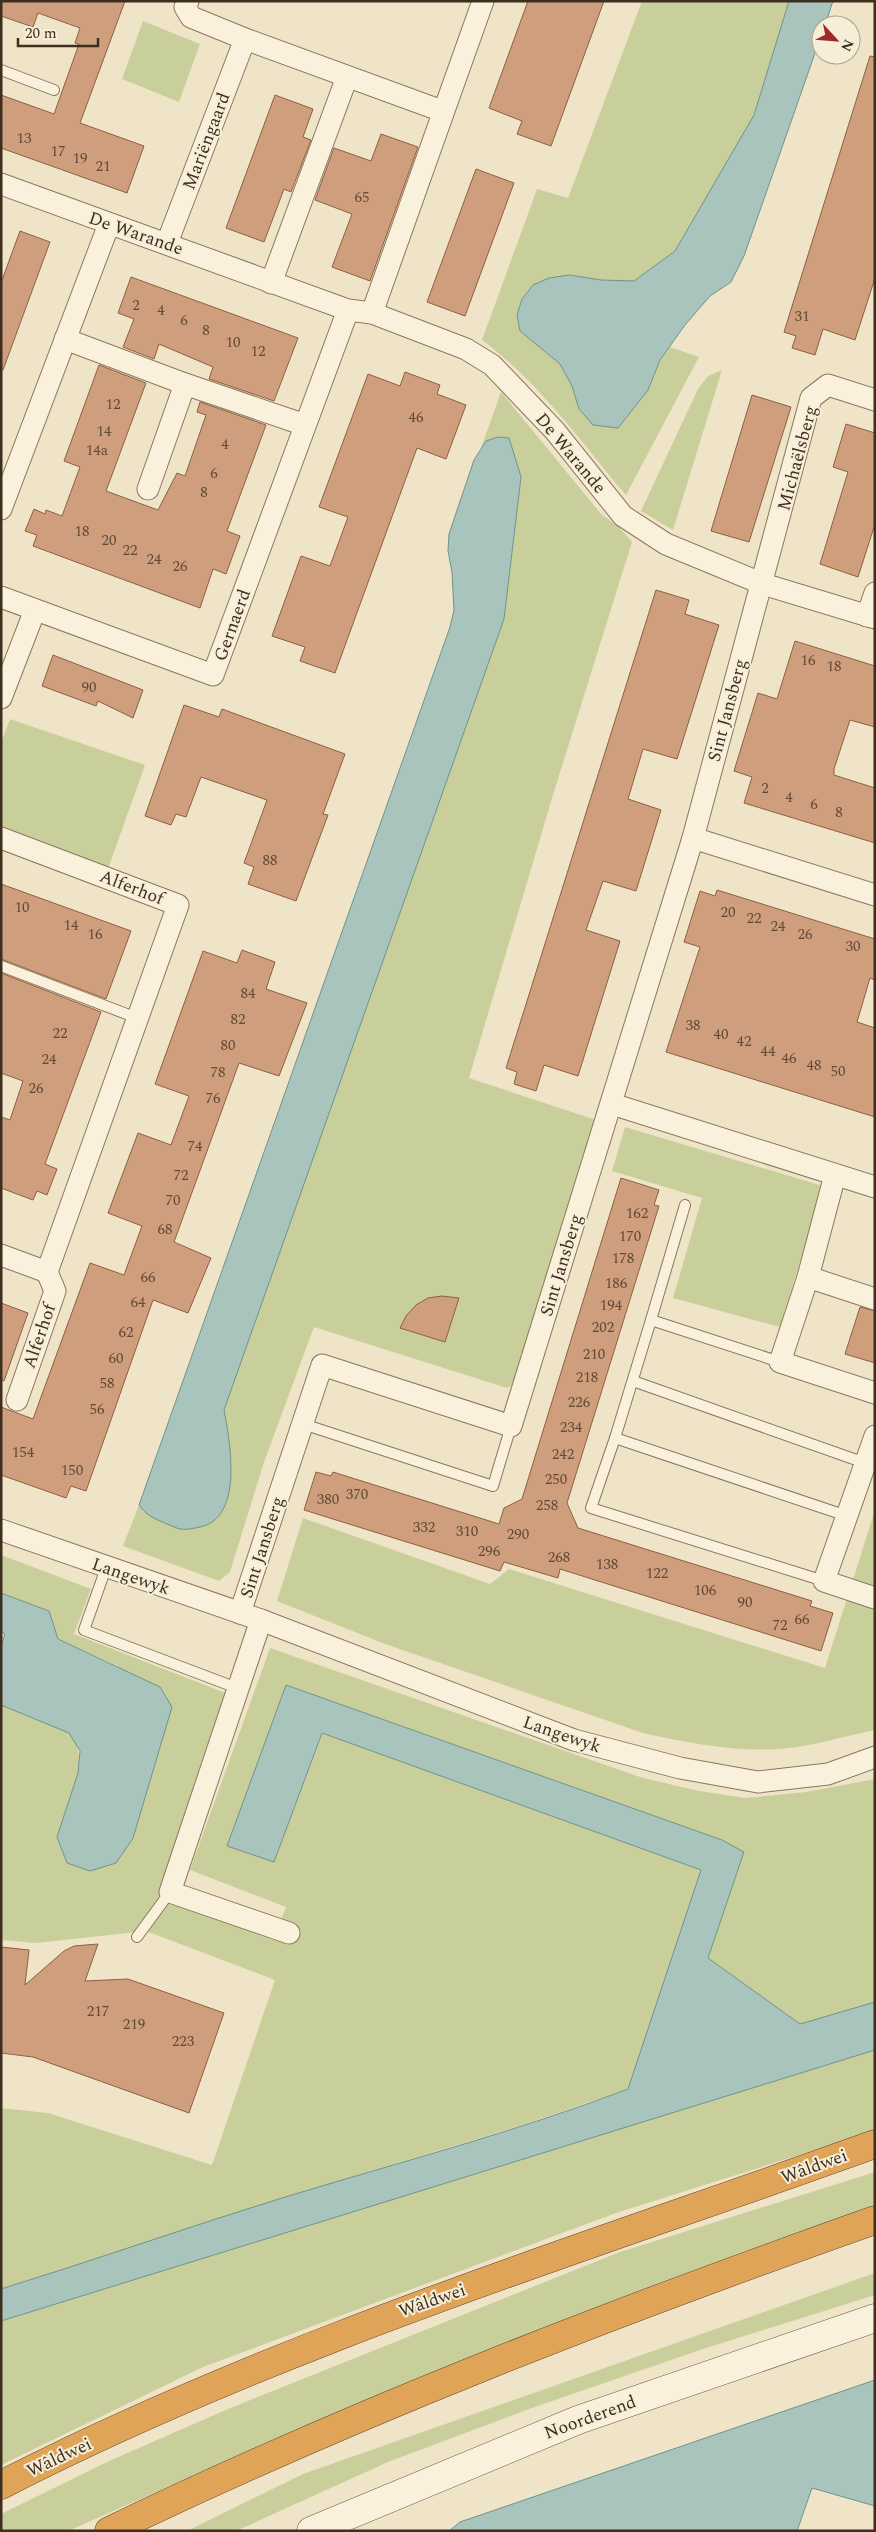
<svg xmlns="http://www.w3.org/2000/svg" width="876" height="2532" font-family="Spectral,serif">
	<rect width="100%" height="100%" fill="#f0e4c8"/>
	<g fill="#c9cf9b">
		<path d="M 642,1 L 789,1 L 754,115 L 675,252 L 634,281 L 601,280 L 569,275 L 533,285 L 522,299 L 517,315 L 520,331 L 560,364 L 572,386 L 579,409 L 648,390 L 660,360 L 670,347 L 699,357 L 626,495 C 581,442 538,381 482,340 L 537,189 L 568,198 Z"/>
		<path d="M 143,21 L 200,44 L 179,102 L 122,79 Z"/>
		<path d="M 722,370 L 673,530 L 641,511 L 698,389 L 708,376 Z"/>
		<path d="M 501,392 L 601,514 L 619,527 L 632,542 L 553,795 L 469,1078 L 599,1121 L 515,1383 L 507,1388 L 314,1327 L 264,1462 L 230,1572 L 219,1581 L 123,1546 L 139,1505 L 143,1512 L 229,1495 L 229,1438 L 223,1410 L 504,619 L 521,477 L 486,441 L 480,451 Z"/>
		<path d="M 10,719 L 145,765 L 104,880 L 1,837 L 1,743 Z"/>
		<path d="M 625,1127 L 823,1186 L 780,1327 L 673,1298 L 702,1198 L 612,1171 Z"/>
		<path d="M 875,1510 L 875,1730 C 844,1736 811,1747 780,1749 C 733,1752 688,1743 643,1733 L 385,1644 L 277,1601 L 303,1518 L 490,1584 L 509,1569 L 825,1668 Z"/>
		<path d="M 1,1555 L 91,1589 L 74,1634 L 228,1694 L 183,1818 L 158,1897 L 273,1940 L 286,1907 L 190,1870 L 270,1648 L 643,1778 L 699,1791 L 745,1798 L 806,1792 L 875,1779 L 875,2002 L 800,2025 L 708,1958 L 744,1853 L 722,1840 L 286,1685 L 274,1862 L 322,1733 L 701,1870 L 628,2089 L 522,2125 L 225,2216 L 129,2250 L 1,2289 L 1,2108 L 48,2113 L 212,2165 L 275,1980 L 146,1931 L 36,1943 L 1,1940 L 1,1705 C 17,1711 57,1724 68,1733 C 94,1753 66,1812 57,1837 L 118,1666 L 58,1639 L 49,1611 L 1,1593 Z"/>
		<path d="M 875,2050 L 875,2131 L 616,2213 L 203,2367 L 1,2465 L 1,2321 Z"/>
		<path d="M 875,2172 L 875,2211 L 520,2337 L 347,2408 L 68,2531 L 1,2531 L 1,2514 L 109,2461 L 228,2409 L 620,2252 Z"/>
		<path d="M 875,2273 L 875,2295 L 703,2349 L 529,2409 L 388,2462 L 236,2531 L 187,2531 L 303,2474 Z"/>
	</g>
	<g fill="#a9c4bc" stroke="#6f938a">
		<path d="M 789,1 L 833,1 L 825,25 L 821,25 L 821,36 L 744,256 L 731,282 L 710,296 L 685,325 L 660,360 L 648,390 L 618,428 L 593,425 L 579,409 L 572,386 L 560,364 L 520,331 L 517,315 L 522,299 L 533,285 L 549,278 L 569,275 L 601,280 L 634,281 L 675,251 L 754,115 Z"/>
		<path d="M 498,437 L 509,438 L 521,477 L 504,619 L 224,1410 C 230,1441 244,1518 200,1527 C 190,1529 183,1531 174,1527 C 161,1521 146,1517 139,1505 L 450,627 L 454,610 L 452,572 L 448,551 L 449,534 L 474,460 L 486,441 Z"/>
		<path d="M 1,1593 L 49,1611 L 58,1639 L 160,1687 L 172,1707 L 133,1838 L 116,1863 L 90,1871 L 67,1863 L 57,1837 L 78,1773 L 80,1751 L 69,1733 L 1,1705 L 1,1645 L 5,1634 L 1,1632 Z"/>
		<path d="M 286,1685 L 722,1840 L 744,1852 L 708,1958 L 800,2024 L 875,2002 L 875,2050 L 1,2321 L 1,2289 C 95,2260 188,2227 282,2198 C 397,2163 515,2132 628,2089 L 701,1870 L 322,1733 L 274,1862 L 227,1846 Z"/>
		<path d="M 875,2380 L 875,2506 L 812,2488 L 797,2531 L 449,2531 L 460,2522 Z"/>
	</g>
	<g fill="#cf9f7d" stroke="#8d5f41">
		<path d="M 1,1 L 125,1 L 80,123 L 144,146 L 127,193 L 1,148 L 1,95 L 54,114 L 79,44 L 75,43 L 80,28 L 38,13 L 33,27 L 1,16 Z"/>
		<path d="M 528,1 L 604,1 L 551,146 L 517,134 L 522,121 L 489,108 Z"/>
		<path d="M 870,56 L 875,57 L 875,278 L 855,340 L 823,329 L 815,355 L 792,348 L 796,336 L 784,332 Z"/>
		<path d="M 275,95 L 313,109 L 303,137 L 311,140 L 291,192 L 284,189 L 264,242 L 226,228 Z"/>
		<path d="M 381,134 L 418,147 L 370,281 L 332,267 L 352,214 L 315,200 L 334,148 L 371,161 Z"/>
		<path d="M 476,169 L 514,183 L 465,316 L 427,302 Z"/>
		<path d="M 20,231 L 50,242 L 3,370 L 1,370 L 1,283 Z"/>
		<path d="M 131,277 L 298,338 L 274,401 L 209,379 L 213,367 L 159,344 L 154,359 L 123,347 L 134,319 L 118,313 Z"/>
		<path d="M 99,365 L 146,383 L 106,491 L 158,510 L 177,473 L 185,476 L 206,415 L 197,412 L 200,402 L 266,425 L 227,531 L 240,536 L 226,574 L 213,569 L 200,608 L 33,546 L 37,535 L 25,531 L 34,509 L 45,514 L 46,510 L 62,516 L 80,467 L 64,461 Z"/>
		<path d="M 405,372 L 440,385 L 437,394 L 466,405 L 446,459 L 417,448 L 335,673 L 300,661 L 305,647 L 272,636 L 301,556 L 330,566 L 348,517 L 319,507 L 368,374 L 400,386 Z"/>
		<path d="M 752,395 L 791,407 L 749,542 L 711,531 Z"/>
		<path d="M 846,424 L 875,433 L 875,524 L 858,577 L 820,564 L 848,472 L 833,467 Z"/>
		<path d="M 656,590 L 689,600 L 685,614 L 719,625 L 677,759 L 643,749 L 628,799 L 661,810 L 636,891 L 603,881 L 586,930 L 620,941 L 578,1076 L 544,1065 L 536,1091 L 514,1084 L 517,1072 L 506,1068 Z"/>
		<path d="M 795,641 L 875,666 L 875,727 L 850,720 L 834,769 L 834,775 L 875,788 L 875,843 L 744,803 L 752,777 L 734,771 L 758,693 L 777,699 Z"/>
		<path d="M 53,655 L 143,690 L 133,718 L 98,701 L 96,706 L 42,686 Z"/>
		<path d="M 184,705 L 219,717 L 222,709 L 345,754 L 323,814 L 328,815 L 296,901 L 248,884 L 254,867 L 244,863 L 267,800 L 201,777 L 186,817 L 176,814 L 171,825 L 145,816 Z"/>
		<path d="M 1,884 L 131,931 L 106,999 L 1,959 Z"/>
		<path d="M 717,890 L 875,939 L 875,980 L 870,978 L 857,1022 L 875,1028 L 875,1117 L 666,1052 L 700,947 L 684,942 L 700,891 L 715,896 Z"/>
		<path d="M 242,950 L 275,962 L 266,989 L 307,1003 L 279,1076 L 239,1063 L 174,1242 L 211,1258 L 188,1313 L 153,1300 L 86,1491 L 71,1486 L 66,1498 L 1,1475 L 1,1407 L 33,1419 L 90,1263 L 124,1275 L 142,1226 L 108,1213 L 138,1133 L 171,1145 L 189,1096 L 155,1084 L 203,951 L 237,963 Z"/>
		<path d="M 1,973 L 101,1012 L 45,1164 L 57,1169 L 47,1195 L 37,1191 L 33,1200 L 1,1188 L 1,1117 L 10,1120 L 23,1081 L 1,1073 Z"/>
		<path d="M 621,1178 L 659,1190 L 654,1205 L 659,1206 L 567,1503 L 578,1528 L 812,1601 L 810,1606 L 833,1613 L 821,1651 L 560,1569 L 558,1578 L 504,1562 L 500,1571 L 304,1510 L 316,1472 L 331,1476 L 333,1472 L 499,1524 L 504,1508 L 522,1499 Z"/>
		<path d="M 442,1296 L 459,1298 L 445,1342 L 400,1328 L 406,1316 L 416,1305 L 428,1298 Z"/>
		<path d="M 1,1303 L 28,1313 L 4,1381 L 1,1380 Z"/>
		<path d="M 860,1307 L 875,1311 L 875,1363 L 845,1354 Z"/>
		<path d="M 98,1944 L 85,1981 L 128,1979 L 224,2013 L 189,2113 L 33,2057 L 1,2053 L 1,1947 L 29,1950 L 25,1985 L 64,1951 L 74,1946 Z"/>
	</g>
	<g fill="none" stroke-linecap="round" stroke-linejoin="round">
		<g stroke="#8d765c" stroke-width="12">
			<g id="lane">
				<path d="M 1,70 L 54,90"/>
				<path d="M 1,966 L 137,1018"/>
				<path d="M 651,1320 L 685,1205"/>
				<path d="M 780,1362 L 651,1320 L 615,1438 L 591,1508 L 824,1581"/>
				<path d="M 633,1381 L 865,1463"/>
				<path d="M 303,1424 L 493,1486 L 511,1426"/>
				<path d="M 615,1438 L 847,1516"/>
				<path d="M 106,1568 L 84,1630 L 237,1688"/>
				<path d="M 137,1937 L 170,1892"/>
			</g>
		</g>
		<g stroke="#8d765c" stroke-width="23">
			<g id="street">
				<path d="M 188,1 L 185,7 L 191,17 L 245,39 L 442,111"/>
				<path d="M 1,184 L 348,310 L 372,313 L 466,349 L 492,365 L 555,431 L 623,516 L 666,544 L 763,584 L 875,618"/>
				<path d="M 167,243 L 245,39"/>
				<path d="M 271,283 L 347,77"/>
				<path d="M 372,313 L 483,1"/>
				<path d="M 65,339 L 185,384"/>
				<path d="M 148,489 L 185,384 L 305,425"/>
				<path d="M 1,509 L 109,224"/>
				<path d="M 1,597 L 213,675 L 348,310"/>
				<path d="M 867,616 L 875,593"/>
				<path d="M 1,698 L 35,610"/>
				<path d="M 1,838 L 178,905 L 47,1272 L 1,1255"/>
				<path d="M 693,838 L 875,895"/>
				<path d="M 612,1104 L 875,1187"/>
				<path d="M 835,1175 L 808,1277 L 780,1362 L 875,1393"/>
				<path d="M 808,1277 L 875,1299"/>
				<path d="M 17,1400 L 55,1291 L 47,1272"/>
				<path d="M 875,1436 L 824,1581 L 875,1598"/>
				<path d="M 1,1530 L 261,1620 L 574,1740 L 680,1768 L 758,1782 L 828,1774 L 875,1757"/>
				<path d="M 240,1613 L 322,1365 L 511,1426 L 693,838 L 811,398 L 828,385 L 875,400"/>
				<path d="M 261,1620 L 170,1892 L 289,1933"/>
			</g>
		</g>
		<g stroke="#6f573f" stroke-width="29">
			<path id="secondary" d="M 311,2531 L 578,2420 L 875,2318"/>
		</g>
		<g stroke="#5b4430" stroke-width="29">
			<g id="highway">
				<path d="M 1,2485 C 280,2342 581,2250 875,2144"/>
				<path d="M 109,2531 C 358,2411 615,2312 875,2220"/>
			</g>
		</g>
		<use href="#lane" stroke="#faf1dc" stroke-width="10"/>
		<use href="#street" stroke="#faf1dc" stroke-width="21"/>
		<use href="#secondary" stroke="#faf1dc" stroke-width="28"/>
		<use href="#highway" stroke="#e0a458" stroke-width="28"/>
	</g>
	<g text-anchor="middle" stroke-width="4" stroke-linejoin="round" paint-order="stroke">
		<g font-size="15" fill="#624a37">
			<text x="24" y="143">13</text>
			<text x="58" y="156">17</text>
			<text x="80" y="163">19</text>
			<text x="103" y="171">21</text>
			<text x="362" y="202">65</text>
			<text x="136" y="310">2</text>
			<text x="161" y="315">4</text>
			<text x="802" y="321">31</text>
			<text x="184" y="325">6</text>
			<text x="206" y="335">8</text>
			<text x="233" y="347">10</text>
			<text x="258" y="356">12</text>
			<text x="113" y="409">12</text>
			<text x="416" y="422">46</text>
			<text x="104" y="436">14</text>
			<text x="225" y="449">4</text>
			<text x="97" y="455">14a</text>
			<text x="214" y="478">6</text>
			<text x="204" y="497">8</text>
			<text x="82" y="536">18</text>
			<text x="109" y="545">20</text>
			<text x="130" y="555">22</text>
			<text x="154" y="564">24</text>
			<text x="180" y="571">26</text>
			<text x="808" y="665">16</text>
			<text x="834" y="671">18</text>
			<text x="89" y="692">90</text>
			<text x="765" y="793">2</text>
			<text x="789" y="802">4</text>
			<text x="814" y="809">6</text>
			<text x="839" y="817">8</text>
			<text x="270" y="865">88</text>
			<text x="22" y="912">10</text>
			<text x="728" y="917">20</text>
			<text x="754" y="923">22</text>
			<text x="71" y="930">14</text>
			<text x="778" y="931">24</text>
			<text x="95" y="939">16</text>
			<text x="805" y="939">26</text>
			<text x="853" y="951">30</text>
			<text x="248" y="998">84</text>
			<text x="238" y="1024">82</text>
			<text x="693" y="1030">38</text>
			<text x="60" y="1038">22</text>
			<text x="721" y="1039">40</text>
			<text x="744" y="1046">42</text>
			<text x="228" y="1050">80</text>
			<text x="768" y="1056">44</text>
			<text x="789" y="1063">46</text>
			<text x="49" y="1064">24</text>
			<text x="814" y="1070">48</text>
			<text x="838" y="1076">50</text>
			<text x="218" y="1077">78</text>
			<text x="36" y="1093">26</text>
			<text x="213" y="1103">76</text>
			<text x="195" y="1151">74</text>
			<text x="181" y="1180">72</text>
			<text x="173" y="1205">70</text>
			<text x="637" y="1218">162</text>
			<text x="165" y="1234">68</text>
			<text x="630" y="1241">170</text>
			<text x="623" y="1263">178</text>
			<text x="148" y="1282">66</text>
			<text x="616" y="1288">186</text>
			<text x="138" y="1307">64</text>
			<text x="611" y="1310">194</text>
			<text x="603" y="1332">202</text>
			<text x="126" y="1337">62</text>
			<text x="594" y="1359">210</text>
			<text x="116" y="1363">60</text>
			<text x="587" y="1382">218</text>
			<text x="107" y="1388">58</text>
			<text x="579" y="1407">226</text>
			<text x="97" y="1414">56</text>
			<text x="571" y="1432">234</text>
			<text x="23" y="1457">154</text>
			<text x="563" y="1459">242</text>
			<text x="72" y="1475">150</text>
			<text x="556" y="1484">250</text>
			<text x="357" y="1499">370</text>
			<text x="328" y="1504">380</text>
			<text x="547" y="1510">258</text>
			<text x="424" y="1532">332</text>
			<text x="467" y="1536">310</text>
			<text x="518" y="1539">290</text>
			<text x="489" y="1556">296</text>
			<text x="559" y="1562">268</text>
			<text x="607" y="1569">138</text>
			<text x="657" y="1578">122</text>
			<text x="705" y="1595">106</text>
			<text x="745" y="1607">90</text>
			<text x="802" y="1624">66</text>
			<text x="780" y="1630">72</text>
			<text x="98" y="2016">217</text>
			<text x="134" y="2029">219</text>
			<text x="183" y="2046">223</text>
		</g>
		<g font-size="18" fill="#3d2e20" stroke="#f7eed8">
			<text transform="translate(206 141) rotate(-69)" y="6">Mariëngaard</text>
			<text transform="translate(136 233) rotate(19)" y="6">De Warande</text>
			<text transform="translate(571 453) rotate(50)" y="6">De Warande</text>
			<text transform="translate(797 458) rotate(-75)" y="6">Michaëlsberg</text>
			<text transform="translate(232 625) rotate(-70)" y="6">Gernaerd</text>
			<text transform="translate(727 710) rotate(-75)" y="6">Sint Jansberg</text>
			<text transform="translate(132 887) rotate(21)" y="6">Alferhof</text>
			<text transform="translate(561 1265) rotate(-73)" y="6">Sint Jansberg</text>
			<text transform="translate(39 1336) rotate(-71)" y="6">Alferhof</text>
			<text transform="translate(262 1547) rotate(-72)" y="6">Sint Jansberg</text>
			<text transform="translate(131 1576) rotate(19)" y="6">Langewyk</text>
			<text transform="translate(562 1734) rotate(19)" y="6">Langewyk</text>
			<text transform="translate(814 2166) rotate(-20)" y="6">Wâldwei</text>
			<text transform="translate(432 2300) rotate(-19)" y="6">Wâldwei</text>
			<text transform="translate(590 2417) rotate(-20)" y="6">Noorderend</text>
			<text transform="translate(59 2457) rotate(-25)" y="6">Wâldwei</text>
		</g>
	</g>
	<rect width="876" height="2532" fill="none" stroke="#3d2e20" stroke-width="5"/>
	<g transform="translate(836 40) rotate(116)"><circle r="24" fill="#f7eed8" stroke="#ada18e"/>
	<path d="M0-4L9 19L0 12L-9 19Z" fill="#9e2a2b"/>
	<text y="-8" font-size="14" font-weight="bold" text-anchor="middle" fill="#3d2e20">N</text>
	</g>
	<path d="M18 38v8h80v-8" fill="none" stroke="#3d2e20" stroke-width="2.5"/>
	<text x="25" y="38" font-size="15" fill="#3d2e20" stroke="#f7eed8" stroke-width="4" paint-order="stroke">20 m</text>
</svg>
